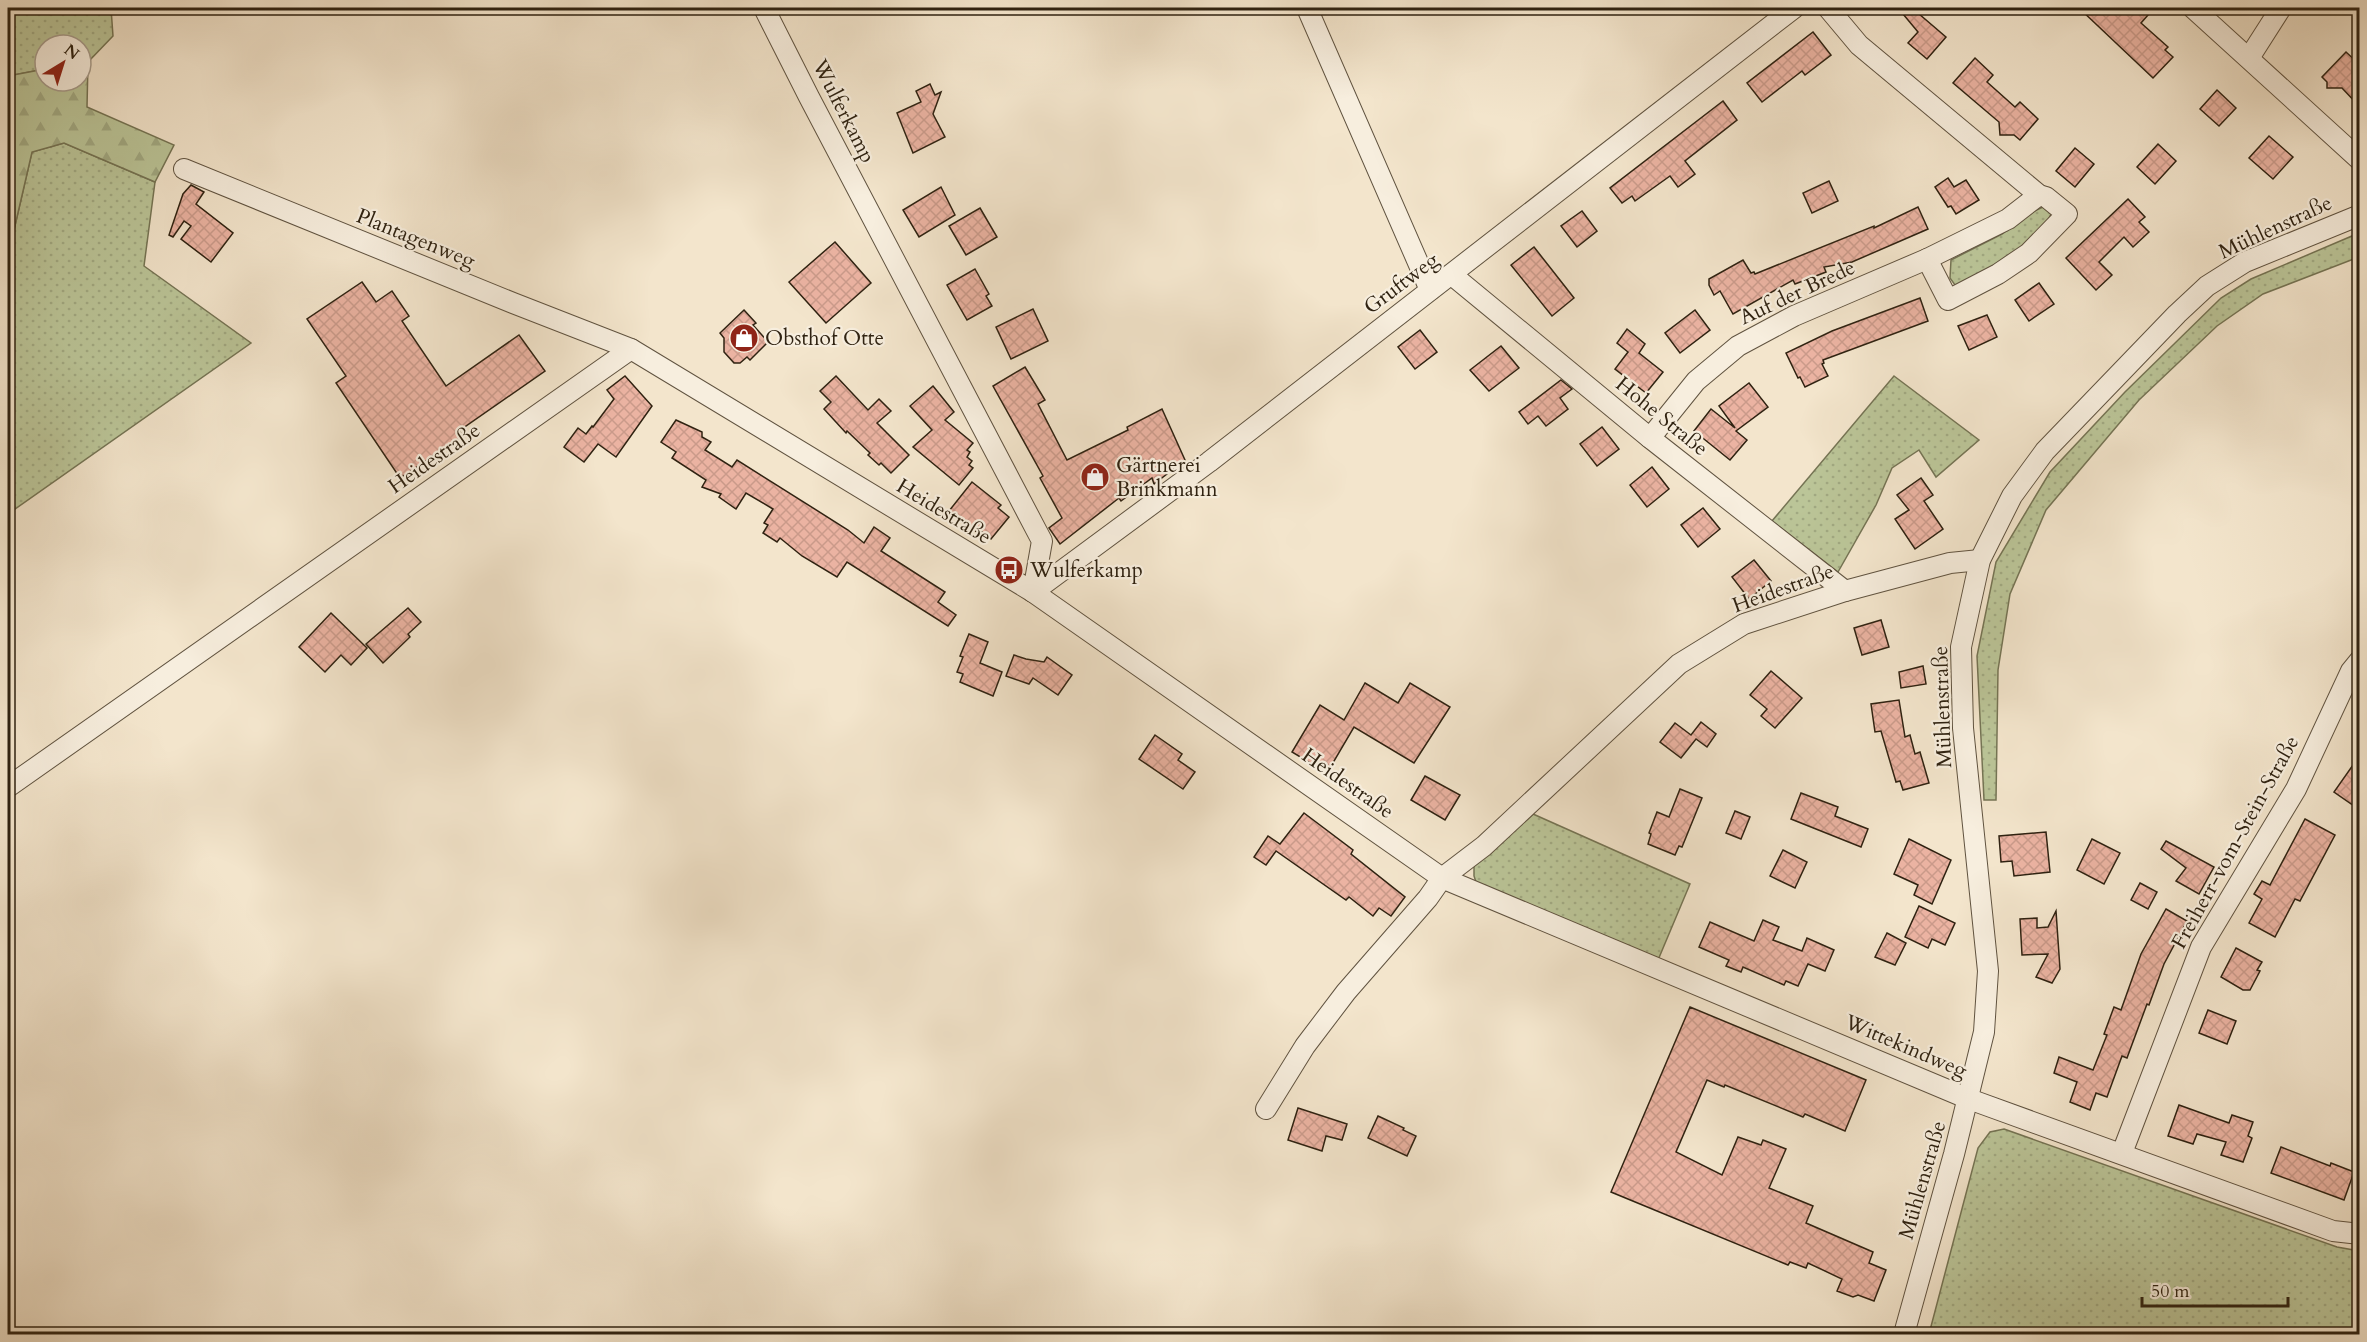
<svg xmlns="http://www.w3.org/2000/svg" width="2367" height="1342" font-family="Cardo,serif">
	<defs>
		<pattern id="grass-dots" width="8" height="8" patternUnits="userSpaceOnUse" patternTransform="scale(1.5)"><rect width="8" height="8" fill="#bbc598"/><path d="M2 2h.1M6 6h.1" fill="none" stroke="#a1a982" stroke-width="1.8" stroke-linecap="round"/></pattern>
		<pattern id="forest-firs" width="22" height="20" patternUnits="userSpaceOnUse" patternTransform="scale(1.5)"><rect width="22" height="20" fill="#bbc598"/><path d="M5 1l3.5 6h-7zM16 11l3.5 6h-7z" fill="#a1a982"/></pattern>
		<pattern id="building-cross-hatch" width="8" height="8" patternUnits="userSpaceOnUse" patternTransform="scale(1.5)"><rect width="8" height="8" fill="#ebb3a2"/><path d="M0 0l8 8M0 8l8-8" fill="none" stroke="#ca9a8a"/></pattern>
	</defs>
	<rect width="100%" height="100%" fill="#f3e5cc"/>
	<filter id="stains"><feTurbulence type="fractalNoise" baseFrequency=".00333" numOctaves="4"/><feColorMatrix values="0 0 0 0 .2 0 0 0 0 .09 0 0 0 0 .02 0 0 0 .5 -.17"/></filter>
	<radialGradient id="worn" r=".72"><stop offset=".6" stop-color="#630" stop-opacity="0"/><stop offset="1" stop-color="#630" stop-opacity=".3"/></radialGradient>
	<g fill="url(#grass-dots)" stroke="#757454" stroke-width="1.5">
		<path d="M 8,8 L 111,8 L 113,36 L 88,62 L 81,63 L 81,45 L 45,45 L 45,69 L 8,76 Z"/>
		<path d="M 64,143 L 155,182 L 144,266 L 251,343 L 8,514 L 8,256 L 32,152 Z"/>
		<path d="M 2043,207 L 2051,214 C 2041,240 1982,281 1955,285 L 1950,278 L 1951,260 L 2002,234 L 2032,212 Z"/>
		<path d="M 2359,233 L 2359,257 L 2263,294 L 2217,326 L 2139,400 L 2046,510 L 2010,594 L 1998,670 L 1996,800 L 1984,800 L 1977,656 L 1996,562 L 2050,472 L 2125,392 L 2221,298 L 2251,279 Z"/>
		<path d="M 1894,376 L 1979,440 L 1936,477 L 1919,450 L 1892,468 L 1876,505 L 1838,572 L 1772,521 Z"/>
		<path d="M 1533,814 L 1690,884 L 1658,960 L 1477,885 L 1474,876 L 1474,866 Z"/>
		<path d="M 2004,1129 L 2337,1247 L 2359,1251 L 2359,1334 L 1929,1334 L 1978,1148 L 1990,1132 Z"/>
	</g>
	<path fill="url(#forest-firs)" stroke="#757454" stroke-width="1.5" d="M 88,62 L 87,107 L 174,145 L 155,182 L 64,143 L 32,152 L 8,256 L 8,76 L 45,69 L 45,81 L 81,81 L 81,63 Z"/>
	<g fill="url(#building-cross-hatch)" stroke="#2f2211" stroke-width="1.5">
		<path d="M 1898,8 L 1912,8 L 1946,37 L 1927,59 L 1908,43 L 1918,32 Z"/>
		<path d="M 2079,8 L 2141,8 L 2148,15 L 2141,23 L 2168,47 L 2165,50 L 2173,57 L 2153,78 Z"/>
		<path d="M 1813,32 L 1831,55 L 1805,75 L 1802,71 L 1762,102 L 1747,83 Z"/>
		<path d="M 2346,52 L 2360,65 L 2360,107 L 2342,88 L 2327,88 L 2327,82 L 2322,77 Z"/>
		<path d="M 1975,58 L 1993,75 L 1987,82 L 2015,107 L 2020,102 L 2038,119 L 2020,140 L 2014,135 L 2000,135 L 1999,122 L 1953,83 Z"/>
		<path d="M 930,84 L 935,95 L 941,92 L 933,114 L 945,137 L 913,153 L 897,113 L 921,102 L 916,91 Z"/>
		<path d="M 2217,90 L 2236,108 L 2219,126 L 2200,109 Z"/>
		<path d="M 1723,101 L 1737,120 L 1685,161 L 1695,174 L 1678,187 L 1670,176 L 1635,201 L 1632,196 L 1622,203 L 1610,188 Z"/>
		<path d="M 2269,136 L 2293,157 L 2273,179 L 2249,158 Z"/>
		<path d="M 2158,144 L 2176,161 L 2155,184 L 2137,167 Z"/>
		<path d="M 2075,148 L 2094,164 L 2075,187 L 2056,171 Z"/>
		<path d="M 1948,178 L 1954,187 L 1966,180 L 1979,200 L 1956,214 L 1951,206 L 1948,207 L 1935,187 Z"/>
		<path d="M 1829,181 L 1838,201 L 1812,213 L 1803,193 Z"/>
		<path d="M 191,185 L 204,192 L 196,204 L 233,233 L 211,262 L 181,239 L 191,226 L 184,221 L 173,237 L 169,235 L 183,194 Z"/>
		<path d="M 941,187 L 955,215 L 919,237 L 903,210 Z"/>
		<path d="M 2128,199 L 2145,217 L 2139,222 L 2149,232 L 2133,247 L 2124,237 L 2099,262 L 2112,275 L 2096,290 L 2066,258 Z"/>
		<path d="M 1918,207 L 1928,229 L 1852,262 L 1824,267 L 1826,272 L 1795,284 L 1793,280 L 1733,314 L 1720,291 L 1714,295 L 1709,285 L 1709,279 L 1743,260 L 1751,273 L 1754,272 L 1755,274 L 1874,226 L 1874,228 Z"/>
		<path d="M 980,208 L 997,237 L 966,255 L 949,226 Z"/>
		<path d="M 1582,211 L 1597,231 L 1577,247 L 1561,226 Z"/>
		<path d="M 835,242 L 871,283 L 826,323 L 789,282 Z"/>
		<path d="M 1534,247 L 1574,298 L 1552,316 L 1511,265 Z"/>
		<path d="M 975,269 L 989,294 L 986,296 L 992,306 L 967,320 L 947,285 Z"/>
		<path d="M 362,282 L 376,302 L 392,291 L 409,316 L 402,321 L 446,386 L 519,335 L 545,371 L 459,431 L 463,436 L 400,478 L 336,383 L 346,376 L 307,319 Z"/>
		<path d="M 2039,283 L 2054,304 L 2029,321 L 2015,300 Z"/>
		<path d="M 1920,298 L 1928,321 L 1823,360 L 1824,363 L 1822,364 L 1828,376 L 1805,387 L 1800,377 L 1798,378 L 1786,353 L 1832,331 Z"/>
		<path d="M 1033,309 L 1048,341 L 1011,359 L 996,327 Z"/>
		<path d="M 744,310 L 756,323 L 753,325 L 768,342 L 750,360 L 747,357 L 740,363 L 734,363 L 724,352 L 724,338 L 720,333 Z"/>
		<path d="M 1695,310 L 1710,330 L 1680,353 L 1665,333 Z"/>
		<path d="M 1987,315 L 1997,337 L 1969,350 L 1958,326 Z"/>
		<path d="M 1627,329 L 1645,344 L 1639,353 L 1663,372 L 1646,393 L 1615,369 L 1628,352 L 1617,343 Z"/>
		<path d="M 1420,330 L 1437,352 L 1415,369 L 1398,347 Z"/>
		<path d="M 1501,346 L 1519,368 L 1489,391 L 1470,370 Z"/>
		<path d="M 1025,367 L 1045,400 L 1038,404 L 1067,460 L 1128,430 L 1127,427 L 1162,409 L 1185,460 L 1154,484 L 1152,478 L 1121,501 L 1119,498 L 1060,544 L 1049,528 L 1062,518 L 1040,478 L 1043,476 L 993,386 Z"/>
		<path d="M 625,376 L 652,406 L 616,457 L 598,444 L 584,462 L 564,447 L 578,428 L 586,434 L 592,426 L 593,427 L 614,399 L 607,390 Z"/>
		<path d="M 836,376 L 868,410 L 879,399 L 891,411 L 877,423 L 909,455 L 891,473 L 881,463 L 879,465 L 868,455 L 870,453 L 847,431 L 846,433 L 824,409 L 831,402 L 820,391 Z"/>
		<path d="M 1561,380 L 1572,389 L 1560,398 L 1568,409 L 1546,426 L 1538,416 L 1528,424 L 1519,412 Z"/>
		<path d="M 1749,383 L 1768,407 L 1736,431 L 1747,440 L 1730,460 L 1694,431 L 1711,409 L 1735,428 L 1719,406 Z"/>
		<path d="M 933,386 L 954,412 L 945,420 L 973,443 L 967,450 L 970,452 L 967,457 L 972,461 L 969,465 L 973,468 L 959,485 L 913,447 L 932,430 L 910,406 Z"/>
		<path d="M 676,420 L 702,432 L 702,437 L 711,442 L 705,450 L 732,467 L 737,460 L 848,530 L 864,543 L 874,527 L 890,538 L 881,551 L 945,592 L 938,602 L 956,615 L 948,626 L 847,562 L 837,577 L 802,556 L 780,538 L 777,542 L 763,533 L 768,525 L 764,523 L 773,509 L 746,493 L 736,509 L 719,497 L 721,494 L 702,487 L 706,480 L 672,458 L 676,452 L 661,442 Z"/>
		<path d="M 1602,427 L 1619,449 L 1597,466 L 1580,444 Z"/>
		<path d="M 1652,467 L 1669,489 L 1647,507 L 1630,485 Z"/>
		<path d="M 1921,478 L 1933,495 L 1924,501 L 1943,529 L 1915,549 L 1895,519 L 1909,510 L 1897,495 Z"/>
		<path d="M 972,482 L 1001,505 L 998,508 L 1009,517 L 991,539 L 980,530 L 978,533 L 949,511 Z"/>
		<path d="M 1703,508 L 1720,529 L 1698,547 L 1681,525 Z"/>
		<path d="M 1754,560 L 1771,581 L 1749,599 L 1732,577 Z"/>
		<path d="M 408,608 L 421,622 L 408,634 L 410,637 L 383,663 L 366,644 Z"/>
		<path d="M 331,613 L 367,648 L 351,665 L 341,655 L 325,672 L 299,647 Z"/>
		<path d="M 1881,620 L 1889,647 L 1862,655 L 1854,628 Z"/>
		<path d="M 969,634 L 988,642 L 980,663 L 1002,672 L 993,696 L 960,682 L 963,674 L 957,672 L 963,657 L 960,656 Z"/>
		<path d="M 1014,655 L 1026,659 L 1044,662 L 1047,657 L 1072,675 L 1058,695 L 1033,678 L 1029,684 L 1006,676 Z"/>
		<path d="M 1923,666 L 1926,684 L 1901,688 L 1899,672 Z"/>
		<path d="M 1771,671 L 1802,698 L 1775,728 L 1761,716 L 1767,709 L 1750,695 Z"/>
		<path d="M 1365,683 L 1398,703 L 1410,683 L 1450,707 L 1414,763 L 1354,727 L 1327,773 L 1292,752 L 1320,705 L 1344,720 Z"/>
		<path d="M 1899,700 L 1905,737 L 1910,735 L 1915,754 L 1920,752 L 1929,783 L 1903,790 L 1900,781 L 1896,782 L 1881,731 L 1875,732 L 1871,704 Z"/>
		<path d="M 1701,722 L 1716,734 L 1707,747 L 1696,739 L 1681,758 L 1660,742 L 1675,723 L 1691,735 Z"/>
		<path d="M 1155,735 L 1182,754 L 1178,760 L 1195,772 L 1183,789 L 1139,759 Z"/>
		<path d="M 2360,755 L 2360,810 L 2334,792 Z"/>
		<path d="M 1425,776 L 1460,795 L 1445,820 L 1411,800 Z"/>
		<path d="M 1680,789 L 1702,798 L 1682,847 L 1679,846 L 1675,855 L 1648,844 L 1651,834 L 1649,833 L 1657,812 L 1669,817 Z"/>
		<path d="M 1801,793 L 1838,807 L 1835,816 L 1868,829 L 1861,847 L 1791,819 Z"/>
		<path d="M 1735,811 L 1750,817 L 1741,839 L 1726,833 Z"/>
		<path d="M 1304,813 L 1353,850 L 1351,854 L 1405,897 L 1391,916 L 1379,908 L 1373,916 L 1349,897 L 1346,900 L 1276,851 L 1266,865 L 1254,857 L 1268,836 L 1280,844 Z"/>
		<path d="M 2305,819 L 2335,835 L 2300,901 L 2295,899 L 2275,937 L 2249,923 L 2262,899 L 2254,894 L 2262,881 L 2270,885 Z"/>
		<path d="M 2046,832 L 2050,872 L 2014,876 L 2012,861 L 2001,862 L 1999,836 Z"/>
		<path d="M 1909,839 L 1951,860 L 1932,904 L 1914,895 L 1918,885 L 1894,874 Z"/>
		<path d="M 2092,839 L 2120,853 L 2104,884 L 2077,870 Z"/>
		<path d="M 2166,841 L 2214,867 L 2199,894 L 2176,881 L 2186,868 L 2161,849 Z"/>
		<path d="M 1783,850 L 1807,862 L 1795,888 L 1770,876 Z"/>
		<path d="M 2140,883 L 2157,892 L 2148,909 L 2131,900 Z"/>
		<path d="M 1919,906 L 1955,923 L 1945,945 L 1932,939 L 1928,948 L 1905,937 Z"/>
		<path d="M 2166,909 L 2187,921 L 2164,964 L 2149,1005 L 2147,1004 L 2127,1058 L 2122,1056 L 2107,1097 L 2096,1093 L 2090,1110 L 2070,1102 L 2077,1082 L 2054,1073 L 2059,1057 L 2093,1070 L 2107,1035 L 2104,1034 L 2114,1007 L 2121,1010 L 2141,954 Z"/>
		<path d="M 2056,911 L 2060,969 L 2052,983 L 2036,977 L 2048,954 L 2022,955 L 2020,919 L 2037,918 L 2037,928 L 2048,927 Z"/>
		<path d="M 1763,920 L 1779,927 L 1773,940 L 1802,951 L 1807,938 L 1834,950 L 1825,971 L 1808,964 L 1798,986 L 1786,981 L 1784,985 L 1743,967 L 1741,972 L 1726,966 L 1729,960 L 1699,947 L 1710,922 L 1754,941 Z"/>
		<path d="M 1887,933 L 1906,943 L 1895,965 L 1875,957 Z"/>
		<path d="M 2236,948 L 2262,962 L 2257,970 L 2260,971 L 2250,990 L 2243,990 L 2221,977 Z"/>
		<path d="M 1690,1007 L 1866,1080 L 1845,1131 L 1805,1114 L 1803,1117 L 1725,1085 L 1724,1087 L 1707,1080 L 1676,1152 L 1722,1175 L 1738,1137 L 1761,1145 L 1763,1140 L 1786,1149 L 1769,1188 L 1813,1206 L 1806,1223 L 1873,1252 L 1869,1263 L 1886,1270 L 1874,1301 L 1858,1295 L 1853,1297 L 1837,1291 L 1842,1279 L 1808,1263 L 1806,1268 L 1790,1262 L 1788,1265 L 1611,1192 Z"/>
		<path d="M 2208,1010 L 2236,1021 L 2227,1044 L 2199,1033 Z"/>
		<path d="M 2179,1105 L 2229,1123 L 2232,1115 L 2253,1122 L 2248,1136 L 2252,1138 L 2243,1162 L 2221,1155 L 2226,1142 L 2197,1134 L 2193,1144 L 2168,1136 Z"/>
		<path d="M 1298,1108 L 1347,1124 L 1342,1140 L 1326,1136 L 1322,1151 L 1288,1140 Z"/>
		<path d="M 1378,1116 L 1404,1128 L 1403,1130 L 1416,1136 L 1407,1156 L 1368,1138 Z"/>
		<path d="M 2281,1147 L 2330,1166 L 2331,1163 L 2354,1172 L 2344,1200 L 2271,1173 Z"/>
	</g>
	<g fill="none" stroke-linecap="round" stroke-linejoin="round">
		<g stroke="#605340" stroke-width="22">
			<g id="minor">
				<path d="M 764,8 L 809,97 L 1042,541 L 1033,592"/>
				<path d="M 1307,8 L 1430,290"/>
				<path d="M 1828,8 L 1859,45 L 2039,195 L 2046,197 L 2067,214 L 2029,253 L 1998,274 L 1948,300 L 1927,259"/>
				<path d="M 2193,8 L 2360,160"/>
				<path d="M 2249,58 L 2281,8"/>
				<path d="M 184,169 L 513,303 L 631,349 L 1033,592 L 1442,878 L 1969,1099 L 2333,1231 L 2360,1234"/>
				<path d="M 1452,275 L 1650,438 L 1845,591"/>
				<path d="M 1650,438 L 1696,381 L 1738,346 L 1794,316 L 1927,259 L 2008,219 L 2039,195"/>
				<path d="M 1033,592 L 1209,462 L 1794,8"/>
				<path d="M 8,787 L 631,349"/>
				<path d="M 1266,1109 L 1305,1046 L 1346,992 L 1428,898 L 1442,878 L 1484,846 L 1679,664 L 1744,624 L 1845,591 L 1950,563 L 1980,560"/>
				<path d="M 2122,1153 L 2201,947 L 2296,789 L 2351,671 L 2360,660"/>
				<path d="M 1904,1334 L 1954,1154 L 1984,1032 L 1988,971 L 1963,728 L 1961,647 L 1980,560 L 2012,496 L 2045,451 L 2177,314 L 2207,286 L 2245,262 L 2360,215"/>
			</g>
		</g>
		<use href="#minor" stroke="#f7eede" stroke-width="20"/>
	</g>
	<defs>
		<g id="shop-disc" transform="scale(1.5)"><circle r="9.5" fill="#8f2418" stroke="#f7eede"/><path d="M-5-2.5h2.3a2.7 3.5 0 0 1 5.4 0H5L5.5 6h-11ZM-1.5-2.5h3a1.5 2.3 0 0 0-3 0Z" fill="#fff"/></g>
		<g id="bus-disc" transform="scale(1.5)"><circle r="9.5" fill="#8f2418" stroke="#f7eede"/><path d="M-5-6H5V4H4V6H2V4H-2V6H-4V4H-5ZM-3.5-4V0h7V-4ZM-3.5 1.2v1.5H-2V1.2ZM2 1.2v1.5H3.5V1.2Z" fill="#fff"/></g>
	</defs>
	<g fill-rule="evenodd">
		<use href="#shop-disc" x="744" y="338"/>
		<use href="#shop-disc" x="1095" y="477"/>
		<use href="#bus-disc" x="1009" y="570"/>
	</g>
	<g text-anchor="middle" stroke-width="4.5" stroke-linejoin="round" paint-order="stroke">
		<g font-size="21" fill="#2f2211" stroke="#f7eede">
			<text transform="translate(844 111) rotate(63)" y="7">Wulferkamp</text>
			<text transform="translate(2275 227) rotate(-25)" y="7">Mühlenstraße</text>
			<text transform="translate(416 238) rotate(22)" y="7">Plantagenweg</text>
			<text transform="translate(1401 283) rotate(-37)" y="7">Gruftweg</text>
			<text transform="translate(1797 292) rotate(-25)" y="7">Auf der Brede</text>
			<text transform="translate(1662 416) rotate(39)" y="7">Hohe Straße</text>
			<text transform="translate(434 458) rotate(-35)" y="7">Heidestraße</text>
			<text transform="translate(944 511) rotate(31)" y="7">Heidestraße</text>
			<text transform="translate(1783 588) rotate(-20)" y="7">Heidestraße</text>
			<text transform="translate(1942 707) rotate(-92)" y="7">Mühlenstraße</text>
			<text transform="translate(1348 783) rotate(35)" y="7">Heidestraße</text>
			<text transform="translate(2235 842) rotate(-61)" y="7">Freiherr-vom-Stein-Straße</text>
			<text transform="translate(1906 1046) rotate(23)" y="7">Wittekindweg</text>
			<text transform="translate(1922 1180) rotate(-74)" y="7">Mühlenstraße</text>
		</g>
		<g font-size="21" fill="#2f2211" stroke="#f7eede" text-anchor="start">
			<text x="765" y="345">Obsthof Otte</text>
			<text x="1116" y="472">Gärtnerei<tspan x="1116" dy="24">Brinkmann</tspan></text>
			<text x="1030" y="577">Wulferkamp</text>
		</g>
	</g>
	<rect width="2367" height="1342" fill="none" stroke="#f3e5cc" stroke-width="30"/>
	<rect x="9" y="9" width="2349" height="1324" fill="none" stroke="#2f2211" stroke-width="3"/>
	<rect x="15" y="15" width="2337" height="1312" fill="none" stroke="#2f2211" stroke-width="1.5"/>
	<g transform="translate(63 63) rotate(38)"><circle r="28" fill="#f7eede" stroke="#a79c8c" stroke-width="1.5"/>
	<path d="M0-4.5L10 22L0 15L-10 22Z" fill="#8f2418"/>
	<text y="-9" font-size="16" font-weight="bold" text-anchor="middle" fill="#2f2211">N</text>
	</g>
	<path d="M2142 1297v9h146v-9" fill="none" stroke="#2f2211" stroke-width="3"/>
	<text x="2151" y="1297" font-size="18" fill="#2f2211" stroke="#f7eede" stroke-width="4.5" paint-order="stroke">50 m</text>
	<rect width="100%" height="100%" filter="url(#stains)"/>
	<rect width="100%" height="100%" fill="url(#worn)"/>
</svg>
